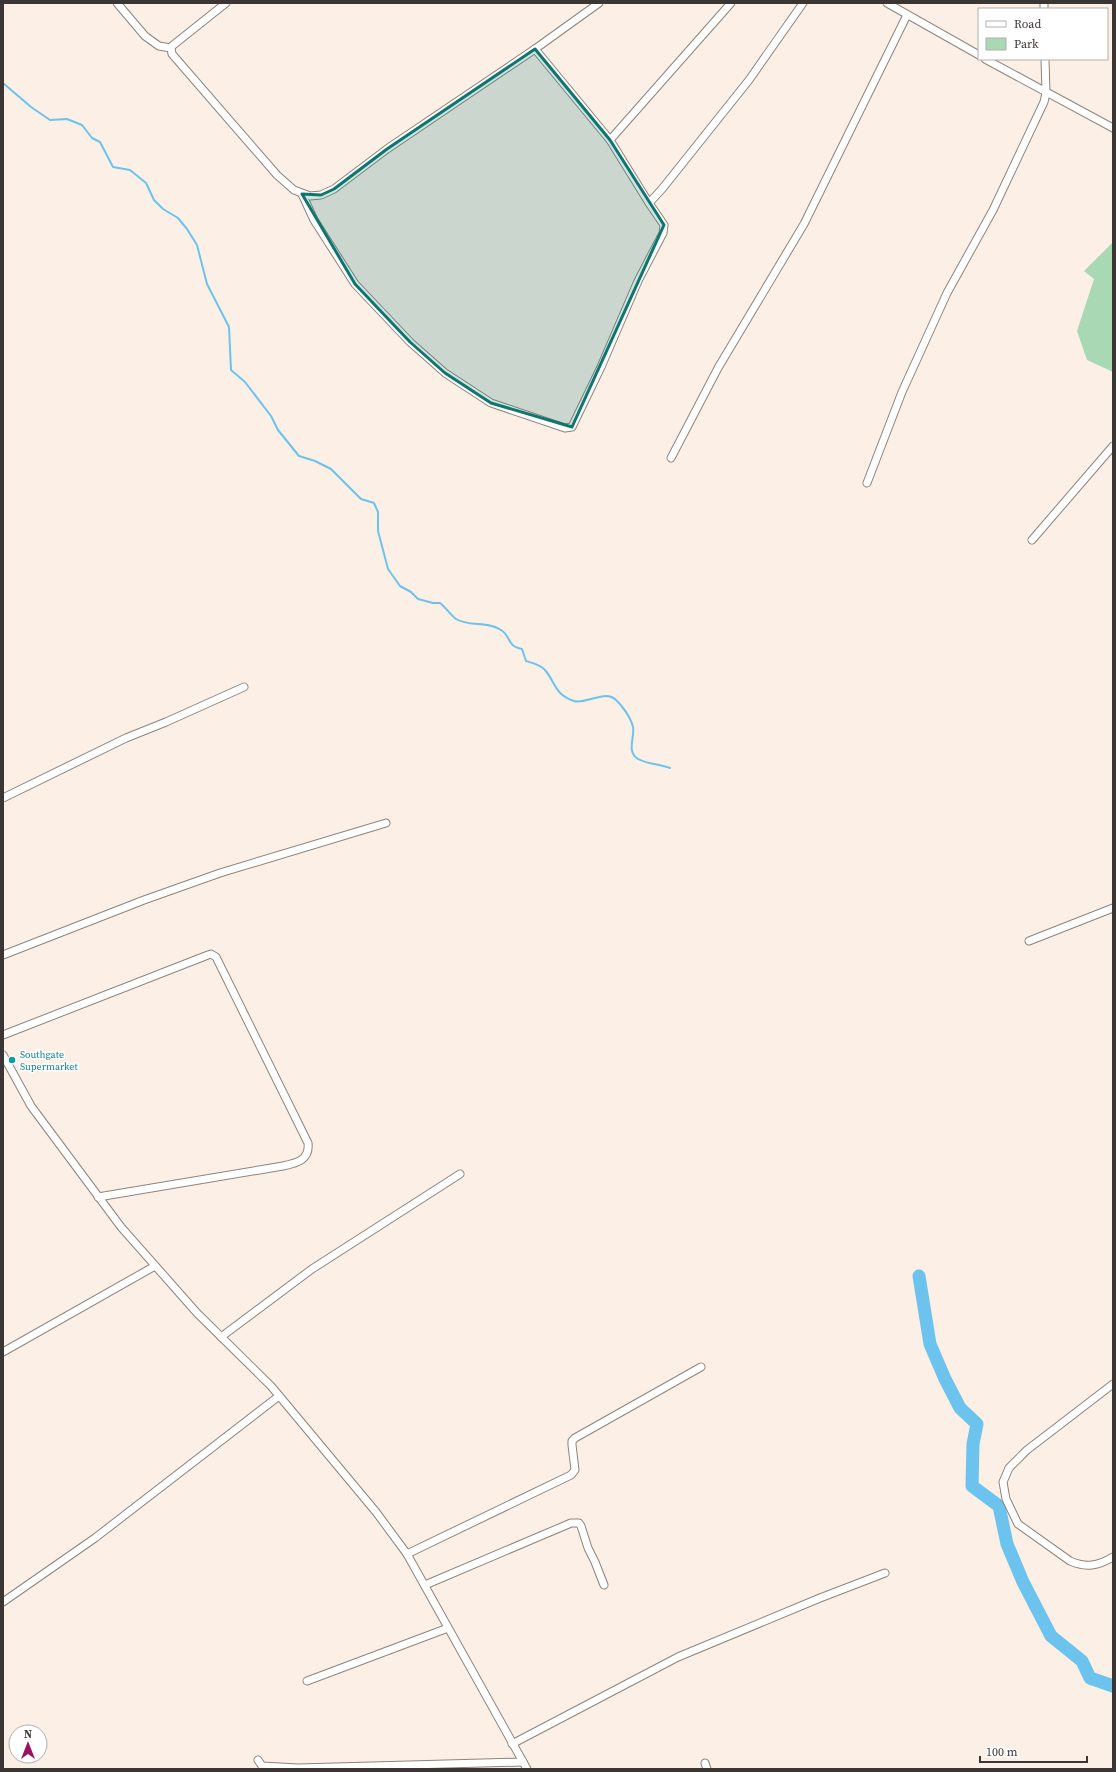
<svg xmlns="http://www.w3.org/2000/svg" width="1116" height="1772" font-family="'Source Serif 4',serif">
	<rect width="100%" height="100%" fill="#fbefe6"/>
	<path fill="#a9d8b5" d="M 1113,242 L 1113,372 L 1087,360 L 1077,331 L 1094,279 L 1084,271 Z"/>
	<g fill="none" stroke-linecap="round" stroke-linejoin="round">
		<path stroke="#6cc3ee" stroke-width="2" d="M 3,83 L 31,107 L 50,120 L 67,119 L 82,125 L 92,138 L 100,142 L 113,167 L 130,170 L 146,183 L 154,200 L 163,209 L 178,218 L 187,229 L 197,245 L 207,284 L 229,327 L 231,370 L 245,382 L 271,416 L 278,430 L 299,456 L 315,461 L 331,469 L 361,499 L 374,503 L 378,512 L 378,531 L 388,569 L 400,586 L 411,592 L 418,599 L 433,603 L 440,603 C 445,607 453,617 456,619 C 469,627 488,621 501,630 C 512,637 506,646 522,649 L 526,661 C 533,663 541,665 545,670 C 556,683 554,694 574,701 C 584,705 604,690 615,699 C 622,705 631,718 633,727 C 635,738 626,751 638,759 C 647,764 660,764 670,768"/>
		<path stroke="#6cc3ee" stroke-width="13" d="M 919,1276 L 930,1344 L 945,1379 L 960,1408 L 977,1424 L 973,1444 L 972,1486 L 999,1506 L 1007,1544 L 1023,1582 L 1051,1636 L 1082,1661 L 1090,1678 L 1113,1686"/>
		<g stroke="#8e847c" stroke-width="9">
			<g id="street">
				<path d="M 117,3 L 145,36 L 159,46 L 171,48"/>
				<path d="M 226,3 L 172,46 L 171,48 L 172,54 L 277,175 L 294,190 L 310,196 L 321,195 L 334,189 L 387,149 L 535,49 L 599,3"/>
				<path d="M 887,3 L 979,55"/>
				<path d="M 1044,3 L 1044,9"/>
				<path d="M 535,49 L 610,140"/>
				<path d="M 985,59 L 1113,128"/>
				<path d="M 302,194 L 314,220 L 355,284 L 410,342 L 445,373 L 491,403 L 565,428 L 572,427 L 601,367 L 638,281 L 663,233 L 664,225 L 649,203 L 662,189 L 749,80 L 803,3"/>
				<path d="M 649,203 L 610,140 L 731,3"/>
				<path d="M 671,458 L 718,368 L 804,224 L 907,15"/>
				<path d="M 867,483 L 902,392 L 947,293 L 993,210 L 1044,102 L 1046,93 L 1045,59"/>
				<path d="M 1032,540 L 1113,446"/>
				<path d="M 3,798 L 126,738 L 166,722 L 244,687"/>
				<path d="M 1029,941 L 1113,908"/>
				<path d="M 3,955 L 144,900 L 220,873 L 386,823"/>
				<path d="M 3,1035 L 208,955 L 211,954 L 216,957 L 308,1143 C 310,1160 297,1163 283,1166 L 98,1197"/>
				<path d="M 3,1055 L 31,1106 L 121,1227 L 197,1313 L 271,1386 L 376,1512 L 407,1554 L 527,1769"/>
				<path d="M 221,1337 L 312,1269 L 460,1174"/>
				<path d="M 3,1352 L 155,1266"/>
				<path d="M 1113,1384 L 1027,1450 L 1009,1468 L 1003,1482 L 1006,1499 L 1018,1524 L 1070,1561 C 1086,1568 1098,1566 1113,1557"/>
				<path d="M 407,1554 L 571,1475 L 575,1470 L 572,1445 L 572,1441 L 575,1438 L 701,1367"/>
				<path d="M 425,1585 L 571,1523 L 579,1523 L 581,1526 L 588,1548 L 595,1562 L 604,1585"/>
				<path d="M 3,1602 L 95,1538 L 279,1396"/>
				<path d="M 307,1681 L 448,1628"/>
				<path d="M 512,1744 L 678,1657 L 820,1598 L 885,1573"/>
				<path d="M 258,1760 L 262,1766 L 298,1768 L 523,1762"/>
				<path d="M 705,1763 L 707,1769"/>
			</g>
		</g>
		<use href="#street" stroke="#fff" stroke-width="7"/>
	</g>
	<path fill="#0f766e" fill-opacity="0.2" stroke="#0f766e" stroke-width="3" stroke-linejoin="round" d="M 535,49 L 610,140 L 664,225 L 572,427 L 491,403 L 445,373 L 410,342 L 355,284 L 302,194 L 321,195 L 334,189 L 387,149 Z"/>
	<circle fill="#0f9aa8" stroke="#fff" stroke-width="1.5" cx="12" cy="1060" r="4"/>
	<g text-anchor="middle" stroke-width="3" stroke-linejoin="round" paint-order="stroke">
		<g font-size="10" fill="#0d838f" stroke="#fff" text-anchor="start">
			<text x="20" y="1058">Southgate<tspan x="20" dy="12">Supermarket</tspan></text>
		</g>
	</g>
	<rect width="1116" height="1772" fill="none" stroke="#3b3633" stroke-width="8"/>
	<rect x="978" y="8" width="130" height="52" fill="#ffffff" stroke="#b1afad"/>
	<rect x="986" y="21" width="20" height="6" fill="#ffffff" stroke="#b1afad"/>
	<text x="1014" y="28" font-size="12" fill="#3b3633">Road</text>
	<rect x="986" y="38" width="20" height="12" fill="#a9d8b5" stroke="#b1afad"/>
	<text x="1014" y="48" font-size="12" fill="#3b3633">Park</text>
	<g transform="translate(28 1744)"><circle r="19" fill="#ffffff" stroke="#b1afad"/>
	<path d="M0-3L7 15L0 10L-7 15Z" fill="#9e115e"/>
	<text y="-6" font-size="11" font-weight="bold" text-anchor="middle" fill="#3b3633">N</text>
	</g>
	<path d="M980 1756v6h107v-6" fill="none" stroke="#3b3633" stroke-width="2"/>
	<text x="986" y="1756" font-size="12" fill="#3b3633" stroke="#ffffff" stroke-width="3" paint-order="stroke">100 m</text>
</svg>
